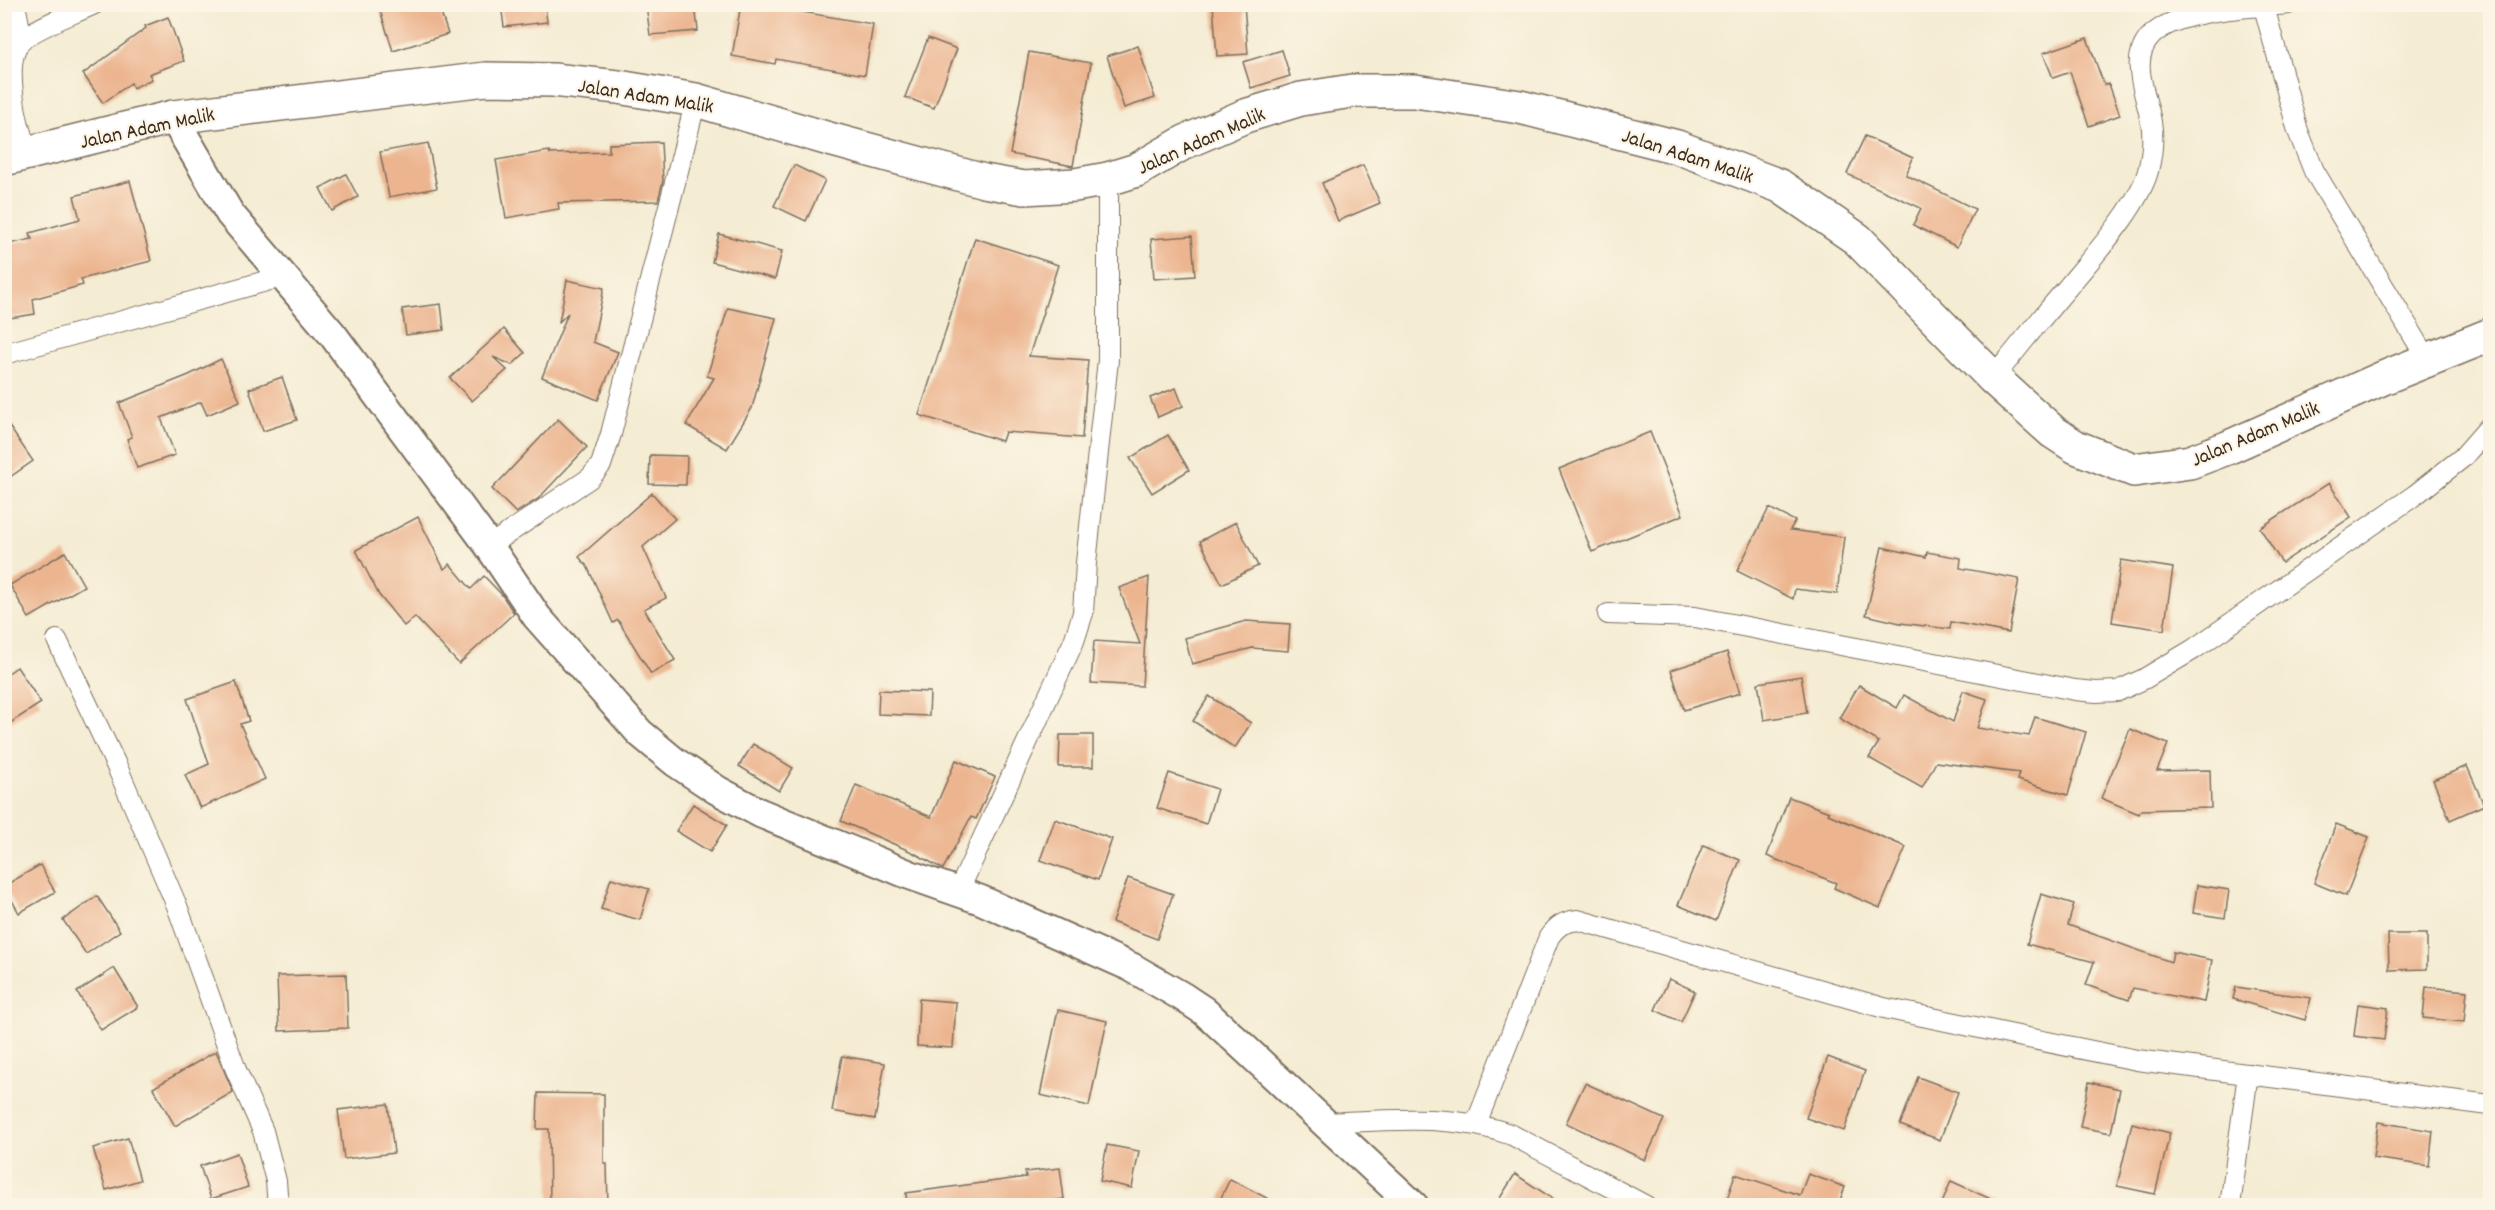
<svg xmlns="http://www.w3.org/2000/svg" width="2495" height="1210" font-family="Dekko,sans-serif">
	<rect width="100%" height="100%" fill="#fcf5e5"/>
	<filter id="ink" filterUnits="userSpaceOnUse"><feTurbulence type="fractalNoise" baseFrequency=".0167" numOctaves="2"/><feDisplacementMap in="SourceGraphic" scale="12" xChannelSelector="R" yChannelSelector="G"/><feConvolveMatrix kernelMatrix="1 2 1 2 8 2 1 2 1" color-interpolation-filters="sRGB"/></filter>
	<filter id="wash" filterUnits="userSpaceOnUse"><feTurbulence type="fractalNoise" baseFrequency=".008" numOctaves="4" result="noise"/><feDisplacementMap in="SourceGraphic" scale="24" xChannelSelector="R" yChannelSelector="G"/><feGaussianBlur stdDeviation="1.35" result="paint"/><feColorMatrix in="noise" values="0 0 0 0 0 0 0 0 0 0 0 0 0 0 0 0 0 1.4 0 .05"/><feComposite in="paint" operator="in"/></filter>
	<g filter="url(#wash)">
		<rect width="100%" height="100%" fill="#f4ecd3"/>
		<g id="blocks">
			<g fill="#ecb590">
				<path d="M 378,4 L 438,4 L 448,34 L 393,51 Z"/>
				<path d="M 501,4 L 545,4 L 547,22 L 504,27 Z"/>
				<path d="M 646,4 L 695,4 L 698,31 L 650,35 Z"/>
				<path d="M 741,4 L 785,4 L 784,9 L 873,24 L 865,75 L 776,59 L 775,64 L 732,56 Z"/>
				<path d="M 1244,4 L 1248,54 L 1217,56 L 1213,5 Z"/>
				<path d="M 168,17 L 184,61 L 149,74 L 152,79 L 133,88 L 131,83 L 103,103 L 83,74 L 146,28 L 145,26 Z"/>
				<path d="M 928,38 L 957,49 L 934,108 L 905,97 Z"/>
				<path d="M 2087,38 L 2104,85 L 2109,84 L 2120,115 L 2089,126 L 2070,72 L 2053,78 L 2043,53 Z"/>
				<path d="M 1138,46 L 1155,98 L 1124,108 L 1107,56 Z"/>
				<path d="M 1282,50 L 1290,76 L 1251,88 L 1243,62 Z"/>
				<path d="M 1029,52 L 1091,63 L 1073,166 L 1010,154 Z"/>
				<path d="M 1865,136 L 1913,158 L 1906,175 L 1975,209 L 1957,247 L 1913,225 L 1921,208 L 1847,174 Z"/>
				<path d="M 661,142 L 663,181 L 658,201 L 558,203 L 559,209 L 506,218 L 496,160 L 549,151 L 550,154 L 609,152 L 609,144 Z"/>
				<path d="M 428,143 L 437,188 L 389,197 L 380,152 Z"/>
				<path d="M 794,165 L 825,180 L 806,221 L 774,206 Z"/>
				<path d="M 1363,165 L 1380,203 L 1338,221 L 1322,183 Z"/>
				<path d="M 346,174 L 358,197 L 332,211 L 320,188 Z"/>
				<path d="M 130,181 L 151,261 L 81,279 L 83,285 L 33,299 L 35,314 L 10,318 L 4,291 L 4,245 L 32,239 L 30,233 L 80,219 L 74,196 Z"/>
				<path d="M 719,234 L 782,251 L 775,279 L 712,262 Z"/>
				<path d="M 1192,236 L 1195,276 L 1154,279 L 1151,239 Z"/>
				<path d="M 975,238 L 1058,265 L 1029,356 L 1088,360 L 1082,438 L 1005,432 L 1002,441 L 919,415 Z"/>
				<path d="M 567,280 L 604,288 L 593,342 L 618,352 L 598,400 L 542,377 L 568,313 L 559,322 Z"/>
				<path d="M 441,304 L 444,330 L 406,335 L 402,309 Z"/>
				<path d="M 728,308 L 776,318 L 752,408 L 727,449 L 686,425 L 714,378 L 707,376 Z"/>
				<path d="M 504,329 L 525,353 L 512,365 L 493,357 L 507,370 L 472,401 L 450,378 Z"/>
				<path d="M 221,359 L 240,401 L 207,415 L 201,402 L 161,418 L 175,455 L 137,468 L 127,439 L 132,437 L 119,403 L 189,375 Z"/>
				<path d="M 282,377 L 297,420 L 263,431 L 249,389 Z"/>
				<path d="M 1176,388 L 1183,406 L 1158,417 L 1150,398 Z"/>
				<path d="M 4,419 L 33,461 L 4,481 Z"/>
				<path d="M 558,419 L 587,447 L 538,499 L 516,513 L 492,489 Z"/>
				<path d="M 1650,432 L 1683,515 L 1592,552 L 1559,469 Z"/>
				<path d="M 1168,435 L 1189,470 L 1152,493 L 1130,458 Z"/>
				<path d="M 650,455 L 687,456 L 686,485 L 649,484 Z"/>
				<path d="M 2329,483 L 2351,517 L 2282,563 L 2260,528 Z"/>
				<path d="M 652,493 L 675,519 L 643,547 L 666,598 L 644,609 L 675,660 L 651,674 L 618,620 L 613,623 L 587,566 L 579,557 Z"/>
				<path d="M 1769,508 L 1795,521 L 1790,530 L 1844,537 L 1837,594 L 1795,589 L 1793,599 L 1737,571 Z"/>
				<path d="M 418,517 L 444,569 L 450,564 L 471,589 L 484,576 L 502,595 L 514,613 L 459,664 L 415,617 L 404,626 L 379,595 L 356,550 Z"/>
				<path d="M 1236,522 L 1258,566 L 1222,584 L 1200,541 Z"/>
				<path d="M 1882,547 L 1926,557 L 1927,552 L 1961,558 L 1960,568 L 2019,579 L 2009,633 L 1951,622 L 1950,629 L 1900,623 L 1866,615 Z"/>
				<path d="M 65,552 L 84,586 L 29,618 L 10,585 Z"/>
				<path d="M 2121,560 L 2173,568 L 2164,630 L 2112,622 Z"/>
				<path d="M 1149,577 L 1142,686 L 1091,683 L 1094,641 L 1140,644 L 1119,588 Z"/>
				<path d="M 1246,621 L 1290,624 L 1288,651 L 1252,648 L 1192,664 L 1185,638 Z"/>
				<path d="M 1727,652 L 1740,693 L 1684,710 L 1671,670 Z"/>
				<path d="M 17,667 L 41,703 L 4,727 L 4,676 Z"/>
				<path d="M 1801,676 L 1807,713 L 1764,720 L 1758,683 Z"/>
				<path d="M 236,682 L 249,721 L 240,724 L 265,779 L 200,808 L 185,775 L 209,764 L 187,699 Z"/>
				<path d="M 1859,685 L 1897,708 L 1904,695 L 1953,722 L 1963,691 L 1987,699 L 1977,728 L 2029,736 L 2035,717 L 2086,732 L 2068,795 L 2017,780 L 2019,773 L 1936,762 L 1922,788 L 1869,758 L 1879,742 L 1839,718 Z"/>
				<path d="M 879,690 L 930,692 L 929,716 L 878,714 Z"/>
				<path d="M 1209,696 L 1251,723 L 1235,748 L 1193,721 Z"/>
				<path d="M 2130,729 L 2168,744 L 2157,771 L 2210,770 L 2211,808 L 2141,810 L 2139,814 L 2101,798 Z"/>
				<path d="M 1060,735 L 1093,735 L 1093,767 L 1059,767 Z"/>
				<path d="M 753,744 L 793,768 L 779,791 L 739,766 Z"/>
				<path d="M 956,760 L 995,777 L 976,819 L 971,817 L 943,869 L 912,852 L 841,821 L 856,785 L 931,817 Z"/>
				<path d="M 2467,766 L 2484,805 L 2450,820 L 2433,780 Z"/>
				<path d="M 1169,773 L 1217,789 L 1206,824 L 1157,808 Z"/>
				<path d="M 1789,797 L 1829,812 L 1828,814 L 1906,847 L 1880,908 L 1834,888 L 1836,883 L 1767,856 Z"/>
				<path d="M 693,804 L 727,825 L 710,852 L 676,831 Z"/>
				<path d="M 1055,819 L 1112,839 L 1098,880 L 1040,860 Z"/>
				<path d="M 2336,824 L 2369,837 L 2346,896 L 2314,883 Z"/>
				<path d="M 1703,845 L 1740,860 L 1716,921 L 1678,905 Z"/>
				<path d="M 40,865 L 55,892 L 19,913 L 4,886 Z"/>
				<path d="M 611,878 L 649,889 L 640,920 L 601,909 Z"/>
				<path d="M 1128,878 L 1173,894 L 1157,939 L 1112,922 Z"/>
				<path d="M 2197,885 L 2229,890 L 2225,918 L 2193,913 Z"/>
				<path d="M 2041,894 L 2074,904 L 2068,925 L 2171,962 L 2173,952 L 2212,960 L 2204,1002 L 2133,988 L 2129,1000 L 2086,985 L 2094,962 L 2027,944 Z"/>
				<path d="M 97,896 L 120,931 L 86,954 L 63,920 Z"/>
				<path d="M 2388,934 L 2427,934 L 2427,969 L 2389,970 Z"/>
				<path d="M 114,968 L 138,1007 L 101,1030 L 77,992 Z"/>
				<path d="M 346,974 L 348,1028 L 279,1031 L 277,976 Z"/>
				<path d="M 1669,979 L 1695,991 L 1681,1022 L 1655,1010 Z"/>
				<path d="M 2236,987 L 2311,998 L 2305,1020 L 2233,999 Z"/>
				<path d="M 2426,987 L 2467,991 L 2464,1022 L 2423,1018 Z"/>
				<path d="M 919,999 L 956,1002 L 953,1048 L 917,1046 Z"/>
				<path d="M 2358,1004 L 2388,1008 L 2384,1040 L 2354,1036 Z"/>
				<path d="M 1058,1010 L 1107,1021 L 1089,1106 L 1040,1095 Z"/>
				<path d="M 216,1051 L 233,1092 L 175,1126 L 153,1088 Z"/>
				<path d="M 842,1056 L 885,1063 L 875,1119 L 832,1111 Z"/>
				<path d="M 1828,1057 L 1865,1071 L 1844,1131 L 1806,1118 Z"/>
				<path d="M 1918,1077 L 1958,1092 L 1940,1140 L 1900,1125 Z"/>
				<path d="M 2089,1082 L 2120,1089 L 2111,1133 L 2080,1127 Z"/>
				<path d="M 1585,1083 L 1664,1119 L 1645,1160 L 1566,1123 Z"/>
				<path d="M 538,1093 L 604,1094 L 604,1164 L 607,1164 L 608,1206 L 550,1206 L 549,1129 L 537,1129 Z"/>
				<path d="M 388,1104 L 394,1153 L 344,1159 L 338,1110 Z"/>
				<path d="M 2378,1122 L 2433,1131 L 2429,1166 L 2373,1158 Z"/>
				<path d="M 2132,1123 L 2170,1133 L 2155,1194 L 2117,1186 Z"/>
				<path d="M 128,1138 L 140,1180 L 106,1190 L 93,1148 Z"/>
				<path d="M 1107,1145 L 1139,1151 L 1132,1188 L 1100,1181 Z"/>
				<path d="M 237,1153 L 248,1187 L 211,1199 L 200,1166 Z"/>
				<path d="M 1060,1168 L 1064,1199 L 1017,1206 L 907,1206 L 906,1193 L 1026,1177 L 1025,1172 Z"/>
				<path d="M 1515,1174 L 1564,1206 L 1495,1206 Z"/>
				<path d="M 1735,1174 L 1800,1195 L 1808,1174 L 1845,1187 L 1838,1206 L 1725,1206 Z"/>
				<path d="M 1230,1179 L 1282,1206 L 1217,1206 Z"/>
				<path d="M 1951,1181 L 2006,1206 L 1941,1206 Z"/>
			</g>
		</g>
	</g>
	<g filter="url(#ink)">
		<use href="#blocks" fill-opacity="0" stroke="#7c6e5d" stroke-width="1.5"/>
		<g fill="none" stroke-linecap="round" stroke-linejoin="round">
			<g stroke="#7c6e5d" stroke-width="22">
				<g id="minor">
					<path d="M 15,4 L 22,40"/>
					<path d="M 2264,7 L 2298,131 L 2314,171 L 2428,360"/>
					<path d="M 28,154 C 18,128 0,59 23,39 C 43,24 71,15 94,4"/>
					<path d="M 4,354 L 284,276"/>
					<path d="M 1993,378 C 2018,348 2042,317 2068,287 C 2092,257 2138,208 2148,171 C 2152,155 2154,139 2151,122 C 2147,95 2127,59 2152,35 C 2181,8 2250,8 2288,4"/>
					<path d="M 489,546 L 590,478 L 601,465 L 611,434 L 696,100"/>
					<path d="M 1608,614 L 1695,617 L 2075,690 L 2096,692 L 2118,691 L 2144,679 L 2194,649 L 2415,495 L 2462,458 L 2490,426"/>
					<path d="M 57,640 L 118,769 L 177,906 L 236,1070 L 263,1131 L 276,1181 L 278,1206"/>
					<path d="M 958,892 L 1074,641 L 1083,613 L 1086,563 L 1108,360 L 1108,179"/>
					<path d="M 1326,1123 C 1389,1120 1452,1113 1512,1135 L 1646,1206"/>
					<path d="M 1476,1124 L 1549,937 C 1558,925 1563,922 1578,920 L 1884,1008 L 2018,1036 L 2137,1060 L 2490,1105"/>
					<path d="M 2230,1206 L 2248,1074"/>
				</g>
			</g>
			<g stroke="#7c6e5d" stroke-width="32">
				<path id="secondary" d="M 173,117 L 230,214 L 333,335 L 489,546 L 537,617 L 640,733 L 675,762 L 717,790 L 760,813 L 910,875 L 981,900 L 1131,967 L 1183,997 L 1204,1011 L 1238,1042 L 1414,1206"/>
			</g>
			<g stroke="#7c6e5d" stroke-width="36">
				<path id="trunk" d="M 4,159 L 173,117 L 486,79 L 553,80 L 618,87 L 696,100 L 829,139 L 984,181 L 1024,188 L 1075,185 L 1108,179 L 1137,170 L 1185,142 L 1245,116 L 1301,99 L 1352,91 L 1415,91 L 1520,107 L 1677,147 L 1780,186 L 1857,239 L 1993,378 L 2053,432 L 2076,447 L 2134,470 L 2190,462 L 2227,448 L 2383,378 L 2490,335"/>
			</g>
			<use href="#minor" stroke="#fff" stroke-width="20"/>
			<use href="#secondary" stroke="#fff" stroke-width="28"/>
			<use href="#trunk" stroke="#fff" stroke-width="33"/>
		</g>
	</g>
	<g text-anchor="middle" stroke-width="4.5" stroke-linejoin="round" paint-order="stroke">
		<g font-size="21" fill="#3b2a1e" stroke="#fcf5e5">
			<text transform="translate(646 95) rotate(9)" y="7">Jalan Adam Malik</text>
			<text transform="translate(147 127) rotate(-12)" y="7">Jalan Adam Malik</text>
			<text transform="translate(1201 140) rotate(-24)" y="7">Jalan Adam Malik</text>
			<text transform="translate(1688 155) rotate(18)" y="7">Jalan Adam Malik</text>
			<text transform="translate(2255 433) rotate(-23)" y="7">Jalan Adam Malik</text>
		</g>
	</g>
	<rect width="2495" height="1210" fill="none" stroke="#fcf5e5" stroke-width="24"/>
</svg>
